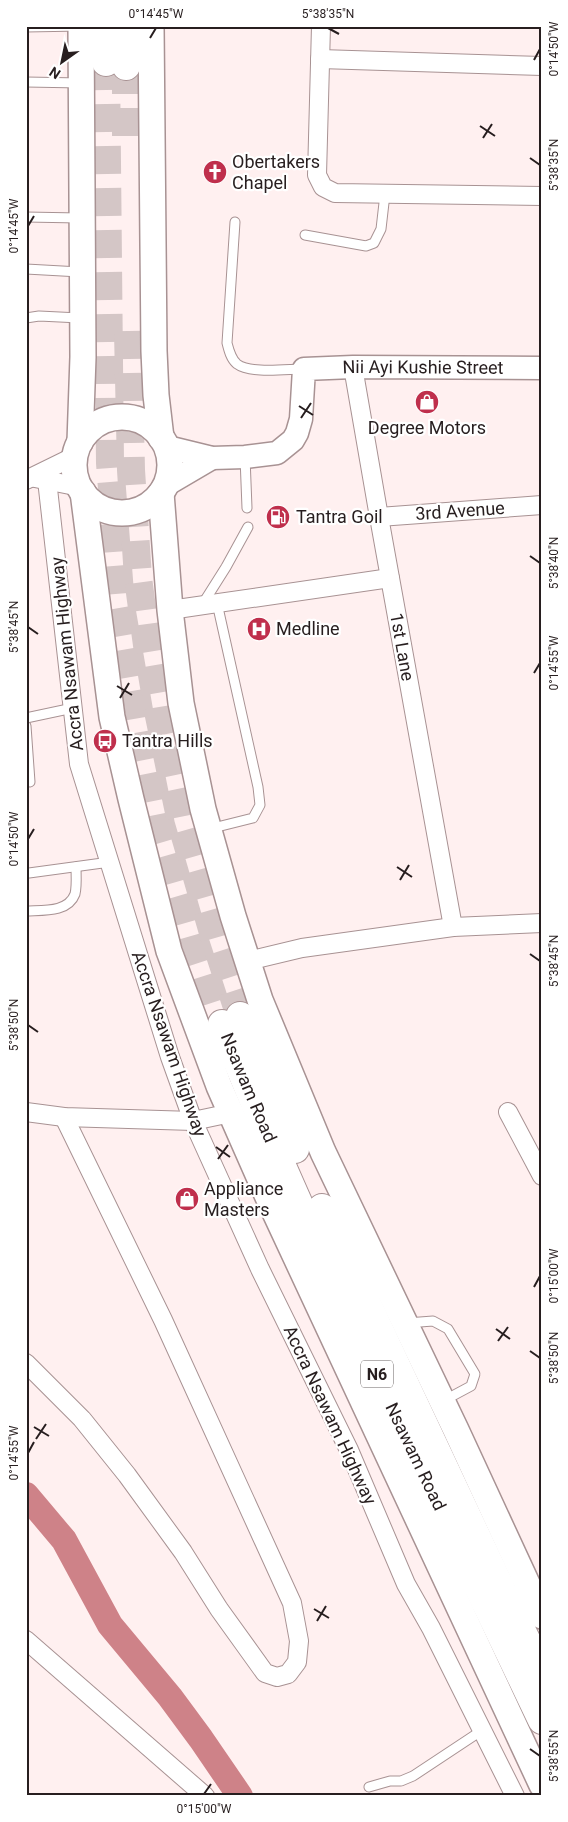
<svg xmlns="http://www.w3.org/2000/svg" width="568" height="1822" font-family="Roboto,sans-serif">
	<rect width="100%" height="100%" fill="#fff0f0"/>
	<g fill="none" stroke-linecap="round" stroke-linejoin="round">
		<path stroke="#ce8288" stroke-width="26" d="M 26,1495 L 64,1540 L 110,1625 L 170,1697 L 201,1739 L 240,1796"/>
		<g stroke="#d4c6c6" stroke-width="28" stroke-dasharray="28 14" stroke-linecap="butt">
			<path d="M 106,62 L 110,463 L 121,606 L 145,745 L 161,825 L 194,938 L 222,1024"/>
			<path d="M 126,66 L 126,140"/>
			<path d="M 128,331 L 131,470 L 138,578 L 147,645 L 159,716 L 181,822 L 216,943 L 240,1016"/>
		</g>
		<g stroke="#a89293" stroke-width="11">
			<g id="service">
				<path d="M 26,27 L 81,26"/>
				<path d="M 26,82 L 81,83"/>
				<path d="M 26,217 L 79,218"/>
				<path d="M 235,222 L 227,343 C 229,351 231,359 237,364 C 250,374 287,369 304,369"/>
				<path d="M 305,235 L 366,246 L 374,243 L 381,229 L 385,194"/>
				<path d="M 26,269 L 80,272"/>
				<path d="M 26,318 L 39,316 L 80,318"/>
				<path d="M 245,457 L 247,508"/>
				<path d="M 202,605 L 226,567 L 248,527"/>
				<path d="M 26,718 L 73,708"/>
				<path d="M 26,726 L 30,782"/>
				<path d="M 209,829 L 253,818 L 260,805 L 258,787 L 217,603"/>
				<path d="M 29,873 L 110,862"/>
				<path d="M 26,911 C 42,910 68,913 75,894 C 77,886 76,875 76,867"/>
				<path d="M 407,1323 L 433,1321 L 448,1329 L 475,1374 L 471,1386 L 443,1401"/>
				<path d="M 369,1787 L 390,1781 L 401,1781 L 413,1776 L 481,1731"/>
			</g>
		</g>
		<g stroke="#a89293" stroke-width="20">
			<g id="minor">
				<path d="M 321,26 L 317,175 L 323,187 L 335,193 L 542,196"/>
				<path d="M 320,59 L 542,66"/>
				<path d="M 353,367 L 379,517 L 453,927"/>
				<path d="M 46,471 L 79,764 L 170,1057 L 193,1121 L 260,1269 L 349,1450 L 406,1584 L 431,1628 L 515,1796"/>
				<path d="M 35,478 L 80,487"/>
				<path d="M 26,480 L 75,456"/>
				<path d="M 379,517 L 542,505"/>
				<path d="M 170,610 L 390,578"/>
				<path d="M 248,961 L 302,948 L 453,927 L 542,923"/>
				<path d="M 26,1112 L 64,1117 L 193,1121 L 231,1113"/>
				<path d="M 508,1112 L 542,1176"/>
				<path d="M 26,1363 L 82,1419 L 127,1475 L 183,1552 L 219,1609 L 265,1673 L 277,1677 L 288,1674 L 297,1662 L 299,1641 L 292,1603 L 163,1320 L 64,1117"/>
				<path d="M 26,1640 L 205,1796"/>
			</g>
		</g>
		<g stroke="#a89293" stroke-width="25">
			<g id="tertiary">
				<path id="s1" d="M 167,447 L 212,458 L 245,457 L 277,453 L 293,440 L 297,433 L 301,419 L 304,369 L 353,367 L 542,368"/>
				<path d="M 166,485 L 212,458"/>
			</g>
		</g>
		<g stroke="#a89293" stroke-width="28">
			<g id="secondary">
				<path d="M 151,26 L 154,351 L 156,395 L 161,438"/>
				<circle cx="122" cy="465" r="48"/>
				<path d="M 80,442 L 83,357 L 81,26"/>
				<path d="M 83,492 L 112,717 L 131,799 L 169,951 L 219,1086 L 272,1206 L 542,1785"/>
				<path d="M 161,493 L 170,610 L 181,703 L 203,809 L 233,916 L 260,1000 L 323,1152 L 456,1430 L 542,1616"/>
			</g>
		</g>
		<g stroke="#a89293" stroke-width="30">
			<g id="trunk">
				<path d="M 106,26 L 106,62"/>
				<path d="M 125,26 L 126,66"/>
				<path d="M 240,1016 L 295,1149"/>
				<path id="s2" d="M 222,1024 C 318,1261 432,1490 542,1720"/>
				<path d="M 322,1208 L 503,1593 L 542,1672"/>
			</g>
		</g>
		<use href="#service" stroke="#fff" stroke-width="9"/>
		<use href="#minor" stroke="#fff" stroke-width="18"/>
		<use href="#tertiary" stroke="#fff" stroke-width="22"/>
		<use href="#secondary" stroke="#fff" stroke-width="25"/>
		<use href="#trunk" stroke="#fff" stroke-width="28"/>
	</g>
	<path fill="none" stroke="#271e1f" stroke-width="2" d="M 328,28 L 339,34M 150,38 L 156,28M 534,60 L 540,49M 480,126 L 495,136M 483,138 L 492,124M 530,158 L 540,165M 28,226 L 34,216M 299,406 L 313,415M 301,418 L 311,403M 530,556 L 540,563M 28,627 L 38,634M 534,673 L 540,663M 117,686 L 132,695M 120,698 L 129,683M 28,839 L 34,829M 397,867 L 412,877M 400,880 L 409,865M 530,954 L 540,961M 28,1025 L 38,1032M 216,1147 L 230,1157M 218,1159 L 228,1145M 534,1287 L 540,1276M 496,1329 L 510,1339M 498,1341 L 508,1327M 530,1351 L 540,1358M 34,1427 L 49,1436M 36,1439 L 46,1424M 28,1453 L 34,1442M 314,1609 L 329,1618M 317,1621 L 326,1606M 530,1749 L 540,1756M 204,1794 L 211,1784"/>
	<defs>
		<g id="church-disc" transform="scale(1.25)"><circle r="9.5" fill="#bf2f4c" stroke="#fff"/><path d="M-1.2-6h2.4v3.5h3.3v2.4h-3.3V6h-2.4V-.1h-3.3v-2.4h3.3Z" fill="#fff"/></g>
		<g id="shop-disc" transform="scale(1.25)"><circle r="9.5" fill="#bf2f4c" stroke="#fff"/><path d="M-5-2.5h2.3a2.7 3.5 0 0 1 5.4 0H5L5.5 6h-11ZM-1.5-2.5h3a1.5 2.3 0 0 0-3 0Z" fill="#fff"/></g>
		<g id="fuel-disc" transform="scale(1.25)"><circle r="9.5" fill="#bf2f4c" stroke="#fff"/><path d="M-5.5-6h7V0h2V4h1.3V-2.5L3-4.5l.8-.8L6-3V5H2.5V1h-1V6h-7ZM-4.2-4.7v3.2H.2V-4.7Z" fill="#fff"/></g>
		<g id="hospital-disc" transform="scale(1.25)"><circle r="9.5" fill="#bf2f4c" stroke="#fff"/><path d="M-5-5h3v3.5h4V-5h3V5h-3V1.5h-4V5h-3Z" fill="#fff"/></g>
		<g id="bus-disc" transform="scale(1.25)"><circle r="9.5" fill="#bf2f4c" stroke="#fff"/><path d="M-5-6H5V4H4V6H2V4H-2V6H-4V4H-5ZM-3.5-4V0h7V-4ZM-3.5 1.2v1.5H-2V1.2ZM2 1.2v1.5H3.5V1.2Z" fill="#fff"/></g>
	</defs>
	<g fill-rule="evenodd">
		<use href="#church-disc" x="215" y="172"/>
		<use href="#shop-disc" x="427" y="402"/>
		<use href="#fuel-disc" x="278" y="517"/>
		<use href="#hospital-disc" x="259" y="629"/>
		<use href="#bus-disc" x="105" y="741"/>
		<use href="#shop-disc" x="187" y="1199"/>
	</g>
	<g text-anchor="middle" stroke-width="4.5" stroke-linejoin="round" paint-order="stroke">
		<rect fill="#fff" stroke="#686262" stroke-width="1" x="361" y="1360.5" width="32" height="27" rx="4"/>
		<g font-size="16" font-weight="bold" fill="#271e1f">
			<text x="377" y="1380">N6</text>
		</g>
		<g font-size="18" fill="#271e1f" stroke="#fff" text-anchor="start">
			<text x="232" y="168">Obertakers<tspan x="232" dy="21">Chapel</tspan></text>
			<text x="427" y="434" text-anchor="middle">Degree Motors</text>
			<text x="296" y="523">Tantra Goil</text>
			<text x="276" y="635">Medline</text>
			<text x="122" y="747">Tantra Hills</text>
			<text x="204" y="1195">Appliance<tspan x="204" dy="21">Masters</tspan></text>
		</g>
		<g font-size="18" fill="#271e1f" stroke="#fff">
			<text dy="6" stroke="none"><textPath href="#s1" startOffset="324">Nii Ayi Kushie Street</textPath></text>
			<text transform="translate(460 511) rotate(-4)" y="6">3rd Avenue</text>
			<text transform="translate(402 647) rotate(80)" y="6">1st Lane</text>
			<text transform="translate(67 654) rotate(-96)" y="6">Accra Nsawam Highway</text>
			<text transform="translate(169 1044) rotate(71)" y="6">Accra Nsawam Highway</text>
			<text dy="6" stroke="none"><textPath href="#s2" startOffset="69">Nsawam Road</textPath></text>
			<text transform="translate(330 1415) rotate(65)" y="6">Accra Nsawam Highway</text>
			<text dy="6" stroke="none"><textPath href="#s2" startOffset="474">Nsawam Road</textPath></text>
		</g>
	</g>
	<rect width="568" height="1822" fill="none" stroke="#ffffff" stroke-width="55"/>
	<g transform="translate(62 62) rotate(213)" stroke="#ffffff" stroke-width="4" paint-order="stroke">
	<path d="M0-4L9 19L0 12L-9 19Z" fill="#271e1f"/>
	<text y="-8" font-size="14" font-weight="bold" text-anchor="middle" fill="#271e1f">N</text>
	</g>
	<rect x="28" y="28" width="512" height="1766" fill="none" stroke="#271e1f" stroke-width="2"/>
	<g font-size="12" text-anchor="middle" fill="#271e1f">
		<text x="156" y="18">0°14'45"W</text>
		<text x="328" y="18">5°38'35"N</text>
		<text transform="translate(554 49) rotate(-90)" y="4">0°14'50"W</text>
		<text transform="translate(554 165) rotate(-90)" y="4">5°38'35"N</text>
		<text transform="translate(14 226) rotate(-90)" y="4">0°14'45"W</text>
		<text transform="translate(554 563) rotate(-90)" y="4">5°38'40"N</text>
		<text transform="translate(14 627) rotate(-90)" y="4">5°38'45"N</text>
		<text transform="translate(554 663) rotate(-90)" y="4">0°14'55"W</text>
		<text transform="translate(14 839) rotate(-90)" y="4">0°14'50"W</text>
		<text transform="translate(554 961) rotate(-90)" y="4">5°38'45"N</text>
		<text transform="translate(14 1025) rotate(-90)" y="4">5°38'50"N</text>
		<text transform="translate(554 1276) rotate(-90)" y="4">0°15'00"W</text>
		<text transform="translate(554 1358) rotate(-90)" y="4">5°38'50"N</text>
		<text transform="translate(14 1453) rotate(-90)" y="4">0°14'55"W</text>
		<text transform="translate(554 1756) rotate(-90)" y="4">5°38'55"N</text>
		<text x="204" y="1813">0°15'00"W</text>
	</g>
</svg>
